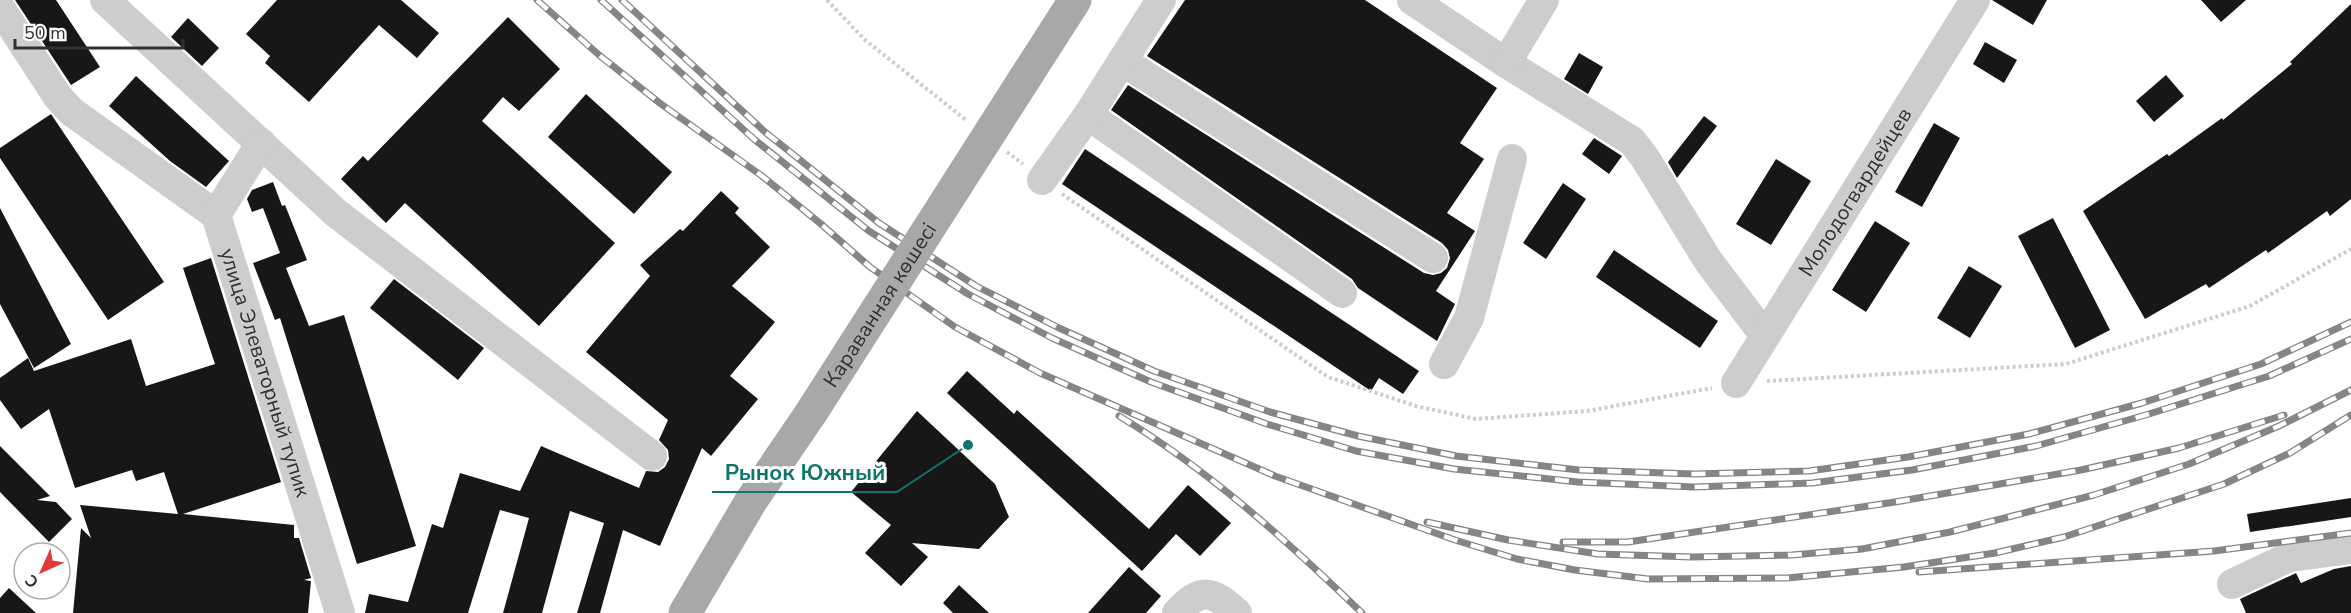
<svg xmlns="http://www.w3.org/2000/svg" width="2351" height="613" font-family="'Nunito Sans',sans-serif">
	<rect width="100%" height="100%" fill="#fff"/>
	<g fill="#171717">
		<path d="M 15,0 L 56,0 L 100,67 L 71,85 Z"/>
		<path d="M 277,0 L 401,0 L 439,33 L 417,58 L 379,25 L 309,102 L 265,63 L 270,56 L 246,34 Z"/>
		<path d="M 1185,0 L 1365,0 L 1497,88 L 1460,143 L 1484,159 L 1447,213 L 1475,231 L 1436,291 L 1455,304 L 1437,341 L 1358,288 L 1352,279 L 1111,110 L 1128,85 L 1424,273 L 1433,275 L 1441,273 L 1447,268 L 1450,258 L 1448,250 L 1442,243 L 1147,56 Z"/>
		<path d="M 1992,0 L 2047,0 L 2033,25 Z"/>
		<path d="M 2201,0 L 2246,0 L 2221,22 Z"/>
		<path d="M 2351,4 L 2351,199 L 2330,216 L 2327,211 L 2268,253 L 2266,250 L 2209,288 L 2206,284 L 2145,319 L 2083,211 L 2167,154 L 2169,156 L 2222,118 L 2223,120 L 2292,64 L 2290,62 Z"/>
		<path d="M 508,17 L 560,69 L 519,111 L 503,97 L 482,121 L 615,243 L 539,326 L 405,203 L 386,223 L 341,179 L 363,156 L 368,161 Z"/>
		<path d="M 188,18 L 219,48 L 202,66 L 171,37 Z"/>
		<path d="M 1985,42 L 2017,60 L 2004,83 L 1973,64 Z"/>
		<path d="M 1579,53 L 1603,67 L 1588,94 L 1564,79 Z"/>
		<path d="M 2166,75 L 2184,96 L 2154,122 L 2136,101 Z"/>
		<path d="M 136,76 L 229,161 L 206,187 L 170,161 L 109,106 Z"/>
		<path d="M 586,94 L 672,172 L 634,214 L 548,137 Z"/>
		<path d="M 51,114 L 164,282 L 108,320 L 0,158 L 0,148 Z"/>
		<path d="M 1704,116 L 1717,126 L 1677,178 L 1668,162 Z"/>
		<path d="M 1934,123 L 1960,138 L 1922,207 L 1895,192 Z"/>
		<path d="M 1594,138 L 1622,156 L 1609,174 L 1582,154 Z"/>
		<path d="M 1085,149 L 1419,371 L 1403,394 L 1379,378 L 1371,391 L 1062,184 Z"/>
		<path d="M 1776,159 L 1811,181 L 1771,245 L 1736,224 Z"/>
		<path d="M 273,182 L 282,206 L 285,205 L 307,260 L 286,268 L 309,326 L 344,315 L 416,546 L 357,564 L 280,318 L 275,320 L 253,263 L 280,253 L 263,208 L 252,212 L 247,199 L 252,190 Z"/>
		<path d="M 1563,183 L 1586,199 L 1546,259 L 1523,243 Z"/>
		<path d="M 721,191 L 739,208 L 735,213 L 770,247 L 732,286 L 775,322 L 730,376 L 758,399 L 711,456 L 702,448 L 660,546 L 623,530 L 600,613 L 577,613 L 604,523 L 570,511 L 542,613 L 503,613 L 529,518 L 500,510 L 468,613 L 365,613 L 369,594 L 408,602 L 432,524 L 443,528 L 460,473 L 520,491 L 541,446 L 639,488 L 646,471 L 658,472 L 665,467 L 669,459 L 668,450 L 659,440 L 668,420 L 586,352 L 650,276 L 640,265 L 680,229 L 683,231 Z"/>
		<path d="M 0,208 L 71,344 L 34,368 L 0,304 Z"/>
		<path d="M 2053,218 L 2110,330 L 2075,348 L 2018,236 Z"/>
		<path d="M 1875,221 L 1910,243 L 1866,312 L 1832,290 Z"/>
		<path d="M 1614,250 L 1718,321 L 1700,348 L 1596,277 Z"/>
		<path d="M 211,258 L 281,482 L 183,514 L 294,525 L 294,538 L 299,538 L 311,578 L 304,580 L 311,581 L 308,613 L 73,613 L 81,528 L 91,538 L 80,505 L 178,514 L 164,472 L 136,481 L 132,470 L 75,488 L 49,409 L 21,429 L 0,400 L 0,378 L 28,358 L 34,371 L 131,339 L 146,386 L 215,364 L 183,268 Z"/>
		<path d="M 1969,266 L 2002,286 L 1970,338 L 1937,318 Z"/>
		<path d="M 394,279 L 484,348 L 458,380 L 370,308 Z"/>
		<path d="M 967,371 L 1014,414 L 1017,410 L 1149,529 L 1188,485 L 1231,523 L 1200,556 L 1176,534 L 1142,571 L 947,393 Z"/>
		<path d="M 917,411 L 995,484 L 1009,517 L 979,549 L 912,543 L 928,557 L 901,586 L 865,553 L 891,525 L 851,492 Z"/>
		<path d="M 0,446 L 50,496 L 37,500 L 56,502 L 72,519 L 49,542 L 0,492 Z"/>
		<path d="M 2351,498 L 2351,517 L 2250,532 L 2247,514 Z"/>
		<path d="M 2351,566 L 2351,613 L 2246,613 L 2240,599 L 2294,574 L 2296,573 L 2301,583 L 2334,569 Z"/>
		<path d="M 1129,567 L 1161,596 L 1146,613 L 1088,613 Z"/>
		<path d="M 959,585 L 989,613 L 953,613 L 943,603 Z"/>
		<path d="M 9,588 L 36,613 L 0,613 L 0,598 Z"/>
	</g>
	<g fill="none" stroke-linecap="round" stroke-linejoin="round">
		<g stroke="#cdcdcd" stroke-width="4" stroke-dasharray="3 3" stroke-linecap="butt">
			<path d="M 827,0 L 865,40 L 966,120"/>
			<path d="M 1007,152 L 1023,164"/>
			<path d="M 1062,194 L 1328,377 L 1416,406 L 1476,419 L 1587,411 L 1712,388"/>
			<path d="M 1767,381 L 2066,364 L 2250,306 L 2351,249"/>
		</g>
		<g stroke="#cdcdcd" stroke-width="30">
			<path d="M 105,0 L 336,213 L 652,456"/>
			<path d="M 1412,0 L 1506,63 L 1632,141 L 1645,158 L 1709,262 L 1765,336"/>
			<path d="M 0,8 L 58,97 L 72,112 L 216,215"/>
			<path d="M 1122,61 L 1433,258"/>
			<path d="M 1506,63 L 1544,0"/>
			<path d="M 1088,115 L 1342,293"/>
			<path id="s1" d="M 261,143 L 216,215 L 340,613"/>
			<path d="M 1042,180 L 1088,115 L 1161,0"/>
			<path d="M 1444,364 L 1469,318 L 1512,159"/>
			<path id="s2" d="M 1736,383 L 1975,0"/>
			<path d="M 2232,584 L 2289,557 L 2351,549"/>
			<path d="M 1177,613 C 1201,587 1212,590 1237,613"/>
		</g>
		<g stroke="#a8a8a8" stroke-width="33">
			<path d="M 1025,78 L 1075,0"/>
			<path d="M 685,613 L 751,501 L 811,413"/>
		</g>
		<g stroke="#858585" stroke-width="7">
			<g id="rail">
				<path d="M 537,0 L 599,55 L 661,104 L 762,176 L 821,224 L 870,267 L 955,327 L 1040,373 L 1275,476 L 1455,540 L 1517,559 L 1575,570 L 1648,579 L 1787,578 L 1904,567 L 1995,553 L 2064,537 L 2224,484 L 2290,453 L 2351,415"/>
				<path d="M 601,0 L 755,140 L 869,231 L 968,294 L 1052,338 L 1151,382 L 1267,424 L 1356,451 L 1454,469 L 1578,482 L 1694,487 L 1812,483 L 1912,470 L 2036,446 L 2149,414 L 2269,376 L 2351,339"/>
				<path d="M 622,0 L 765,132 L 879,223 L 976,286 L 1059,328 L 1154,371 L 1270,412 L 1358,436 L 1456,456 L 1579,470 L 1694,474 L 1809,471 L 1908,457 L 2029,434 L 2142,403 L 2261,364 L 2351,322"/>
				<path d="M 1119,416 C 1209,470 1287,541 1362,613"/>
				<path d="M 1427,522 L 1508,540 L 1598,554 L 1692,557 L 1792,555 L 1862,549 L 1950,532 L 2094,495 L 2189,464 L 2279,426 L 2351,390"/>
				<path d="M 1563,542 L 1628,542 L 1895,502 L 2081,470 L 2179,448 L 2284,415"/>
				<path d="M 1919,572 L 2214,551 L 2351,533"/>
			</g>
		</g>
		<use href="#rail" stroke="#fff" stroke-width="4.5" stroke-dasharray="14" stroke-linecap="butt"/>
		<path stroke="#a8a8a8" stroke-width="33" id="s3" d="M 811,413 L 1025,78"/>
	</g>
	<g text-anchor="middle" stroke-width="6" stroke-linejoin="round" paint-order="stroke">
		<g font-size="21" fill="#303030" stroke="#fff">
			<text dy="7" stroke="none"><textPath href="#s2" startOffset="225">Молодогвардейцев</textPath></text>
			<text dy="7" stroke="none"><textPath href="#s3" startOffset="128">Караванная көшесі</textPath></text>
			<text dy="7" stroke="none"><textPath href="#s1" startOffset="250">улица Элеваторный тупик</textPath></text>
		</g>
	</g>
	<path fill="none" stroke="#0f766e" stroke-width="2" d="M968 445L897 492H712"/>
	<circle fill="#0f766e" stroke="#fff" stroke-width="2" cx="968" cy="445" r="6"/>
	<g font-size="22" text-anchor="middle" font-weight="bold" fill="#0f766e" stroke="#fff" stroke-width="6" stroke-linejoin="round" paint-order="stroke">
		<text x="805" y="480">Рынок Южный</text>
	</g>
	<g transform="translate(42 571) rotate(225)"><circle r="28" fill="#ffffff" stroke="#acacac" stroke-width="1.5"/>
	<path d="M0-4.5L10 22L0 15L-10 22Z" fill="#e23a36"/>
	<text y="-9" font-size="16" font-weight="bold" text-anchor="middle" fill="#303030">С</text>
	</g>
	<path d="M15 39v9h168v-9" fill="none" stroke="#303030" stroke-width="3"/>
	<text x="24" y="39" font-size="18" fill="#303030" stroke="#ffffff" stroke-width="4.5" paint-order="stroke">50 m</text>
</svg>
